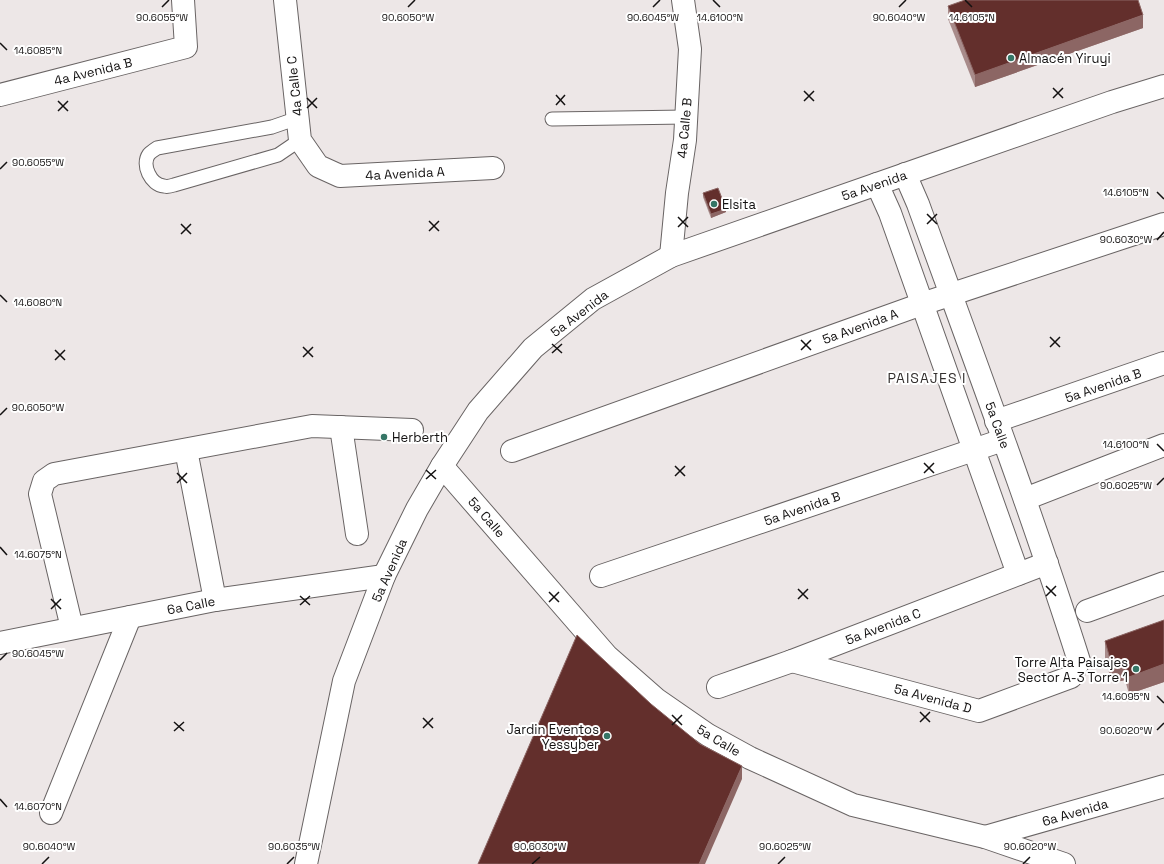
<svg xmlns="http://www.w3.org/2000/svg" width="1164" height="864" font-family="'Space Grotesk',sans-serif">
	<rect width="100%" height="100%" fill="#ede7e7"/>
	<g fill="none" stroke-linecap="round" stroke-linejoin="round">
		<g stroke="#696464" stroke-width="15">
			<g id="service">
				<path d="M 298,118 L 272,127 L 157,148 C 154,150 151,152 149,154 C 141,165 151,185 164,186 C 167,187 171,186 174,185 L 278,155 L 300,140"/>
				<path d="M 552,119 L 686,117"/>
			</g>
		</g>
		<g stroke="#696464" stroke-width="24">
			<g id="minor">
				<path d="M 285,0 L 300,140 L 318,166 L 340,176 L 493,168"/>
				<path d="M 0,95 L 186,47 L 183,0"/>
				<path d="M 877,184 L 890,213 L 1018,574"/>
				<path d="M 671,256 L 677,193 L 685,140 L 690,49 L 683,0"/>
				<path d="M 996,421 L 1164,363"/>
				<path d="M 341,427 L 357,534"/>
				<path d="M 186,450 L 215,600"/>
				<path d="M 512,451 L 922,304 L 1164,224"/>
				<path d="M 1025,499 L 1164,445"/>
				<path d="M 601,576 L 1003,440"/>
				<path d="M 1087,611 L 1164,583"/>
				<path d="M 72,628 L 40,494 L 44,481 L 54,474 L 312,426 L 412,430"/>
				<path d="M 0,643 L 215,600 L 384,576"/>
				<path d="M 792,661 L 979,711 L 1071,677 L 1079,661 C 1030,507 973,356 918,204 L 905,174"/>
				<path d="M 718,687 L 792,661 L 1047,563"/>
				<path d="M 51,813 L 130,617"/>
				<path d="M 985,837 L 1164,786"/>
			</g>
		</g>
		<g stroke="#696464" stroke-width="24">
			<g id="tertiary">
				<path d="M 442,466 L 607,656 L 656,699 L 708,735 L 750,758 L 853,805 L 985,837 L 1064,864"/>
				<path d="M 306,864 L 344,681 L 384,576 L 417,509 L 442,466 L 478,411 L 533,348 L 593,299 L 671,256 L 1112,102 L 1164,86"/>
			</g>
		</g>
		<use href="#service" stroke="#fff" stroke-width="13"/>
		<use href="#minor" stroke="#fff" stroke-width="22"/>
		<use href="#tertiary" stroke="#fff" stroke-width="22"/>
	</g>
	<g fill="#a88b8a">
		<path d="M 948,6 L 1143,28 L 975,87 L 948,19 Z"/>
		<path d="M 703,193 L 726,212 L 711,218 L 703,197 Z"/>
		<path d="M 1164,620 L 1164,682 L 1129,694 L 1125,680 L 1112,683 L 1105,659 L 1105,641 Z"/>
	</g>
	<g fill="#8c6664">
		<path d="M 1143,15 L 1143,28 L 975,87 L 975,75 Z"/>
		<path d="M 726,209 L 726,212 L 711,218 L 711,214 Z"/>
		<path d="M 1125,663 L 1125,680 L 1112,683 L 1112,666 Z"/>
		<path d="M 1164,664 L 1164,682 L 1129,694 L 1129,677 Z"/>
		<path d="M 742,766 L 742,779 L 705,864 L 699,864 Z"/>
	</g>
	<g fill="#632f2c" stroke="#8c6664">
		<path d="M 965,0 L 1138,0 L 1143,15 L 975,75 L 948,6 Z"/>
		<path d="M 718,188 L 726,209 L 711,214 L 703,193 Z"/>
		<path d="M 1164,620 L 1164,664 L 1129,677 L 1125,663 L 1112,666 L 1105,641 Z"/>
		<path d="M 577,635 L 651,704 L 700,744 L 742,766 L 699,864 L 478,864 Z"/>
	</g>
	<path fill="none" stroke="#131111" stroke-width="1.5" d="M 713,0 L 720,7M 965,0 L 972,7M 162,7 L 169,0M 408,7 L 415,0M 653,7 L 660,0M 899,7 L 906,0M 0,43 L 7,50M 1053,88 L 1063,98M 804,91 L 814,101M 556,95 L 565,105M 307,98 L 317,108M 1053,98 L 1063,88M 58,101 L 68,111M 804,101 L 814,91M 556,105 L 565,95M 307,108 L 317,98M 58,111 L 68,101M 0,169 L 7,162M 1157,192 L 1164,199M 927,214 L 937,224M 678,217 L 688,227M 429,221 L 439,231M 181,224 L 191,234M 927,224 L 937,214M 678,227 L 688,217M 429,231 L 439,221M 181,234 L 191,224M 1157,240 L 1164,232M 0,295 L 7,302M 1050,337 L 1060,347M 801,340 L 811,350M 552,344 L 562,353M 303,347 L 313,357M 1050,347 L 1060,337M 55,350 L 65,360M 801,350 L 811,340M 552,353 L 562,344M 303,357 L 313,347M 55,360 L 65,350M 0,415 L 7,408M 1157,444 L 1164,451M 924,463 L 934,473M 675,466 L 685,476M 426,470 L 436,479M 177,473 L 187,483M 924,473 L 934,463M 675,476 L 685,466M 426,479 L 436,470M 177,483 L 187,473M 1157,485 L 1164,478M 0,547 L 7,555M 1046,586 L 1056,596M 798,589 L 808,599M 549,592 L 559,602M 300,596 L 310,605M 1046,596 L 1056,586M 51,599 L 61,609M 798,599 L 808,589M 549,602 L 559,592M 300,605 L 310,596M 51,609 L 61,599M 0,660 L 7,653M 1157,696 L 1164,703M 920,712 L 930,722M 672,715 L 682,725M 423,718 L 433,728M 174,722 L 184,731M 920,722 L 930,712M 672,725 L 682,715M 423,728 L 433,718M 1157,730 L 1164,723M 174,731 L 184,722M 0,799 L 7,807M 42,864 L 49,857M 287,864 L 294,857M 532,864 L 540,857M 778,864 L 785,857M 1023,864 L 1030,857"/>
	<g fill="#357666" stroke="#fff" stroke-width="1.5">
		<circle cx="1011" cy="58" r="4"/>
		<circle cx="714" cy="204" r="4"/>
		<circle cx="384" cy="437" r="4"/>
		<circle cx="1136" cy="669" r="4"/>
		<circle cx="607" cy="736" r="4"/>
	</g>
	<g text-anchor="middle" stroke-width="4" stroke-linejoin="round" paint-order="stroke">
		<g font-size="13" fill="#131111" stroke="#fff" text-anchor="start">
			<text x="1019" y="63">Almacén Yiruyi</text>
			<text x="722" y="209">Elsita</text>
			<text x="392" y="442">Herberth</text>
			<text x="1128" y="667" text-anchor="end">Torre Alta Paisajes<tspan x="1128" dy="15">Sector A-3 Torre 1</tspan></text>
			<text x="599" y="734" text-anchor="end">Jardin Eventos<tspan x="599" dy="15">Yessyber</tspan></text>
		</g>
		<g font-size="13" fill="#131111" stroke="#fff">
			<text transform="translate(93 71) rotate(-14)" y="5">4a Avenida B</text>
			<text transform="translate(294 86) rotate(-96)" y="5">4a Calle C</text>
			<text transform="translate(684 128) rotate(-85)" y="5">4a Calle B</text>
			<text transform="translate(405 173) rotate(-3)" y="5">4a Avenida A</text>
			<text transform="translate(874 185) rotate(-19)" y="5">5a Avenida</text>
			<text transform="translate(579 313) rotate(-37)" y="5">5a Avenida</text>
			<text transform="translate(860 326) rotate(-20)" y="5">5a Avenida A</text>
			<text transform="translate(1103 385) rotate(-19)" y="5">5a Avenida B</text>
			<text transform="translate(998 425) rotate(70)" y="5">5a Calle</text>
			<text transform="translate(802 508) rotate(-19)" y="5">5a Avenida B</text>
			<text transform="translate(487 517) rotate(49)" y="5">5a Calle</text>
			<text transform="translate(389 570) rotate(-66)" y="5">5a Avenida</text>
			<text transform="translate(191 605) rotate(-11)" y="5">6a Calle</text>
			<text transform="translate(883 626) rotate(-21)" y="5">5a Avenida C</text>
			<text transform="translate(933 698) rotate(15)" y="5">5a Avenida D</text>
			<text transform="translate(719 740) rotate(31)" y="5">5a Calle</text>
			<text transform="translate(1075 812) rotate(-16)" y="5">6a Avenida</text>
		</g>
		<g font-size="14" letter-spacing="1" fill="#332f2e" stroke="#fff">
			<text x="927" y="383">PAISAJES I</text>
		</g>
	</g>
	<g font-size="10" text-anchor="middle" fill="#131111" stroke="#fff" stroke-width="4" stroke-linejoin="round" paint-order="stroke">
		<text x="162" y="21">90.6055°W</text>
		<text x="408" y="21">90.6050°W</text>
		<text x="653" y="21">90.6045°W</text>
		<text x="720" y="21">14.6100°N</text>
		<text x="899" y="21">90.6040°W</text>
		<text x="972" y="21">14.6105°N</text>
		<text x="38" y="54">14.6085°N</text>
		<text x="38" y="166">90.6055°W</text>
		<text x="1126" y="196">14.6105°N</text>
		<text x="1126" y="243">90.6030°W</text>
		<text x="38" y="306">14.6080°N</text>
		<text x="38" y="411">90.6050°W</text>
		<text x="1126" y="448">14.6100°N</text>
		<text x="1126" y="489">90.6025°W</text>
		<text x="38" y="558">14.6075°N</text>
		<text x="38" y="657">90.6045°W</text>
		<text x="1126" y="700">14.6095°N</text>
		<text x="1126" y="734">90.6020°W</text>
		<text x="38" y="810">14.6070°N</text>
		<text x="49" y="850">90.6040°W</text>
		<text x="294" y="850">90.6035°W</text>
		<text x="785" y="850">90.6025°W</text>
		<text x="540" y="850">90.6030°W</text>
		<text x="1030" y="850">90.6020°W</text>
	</g>
</svg>
